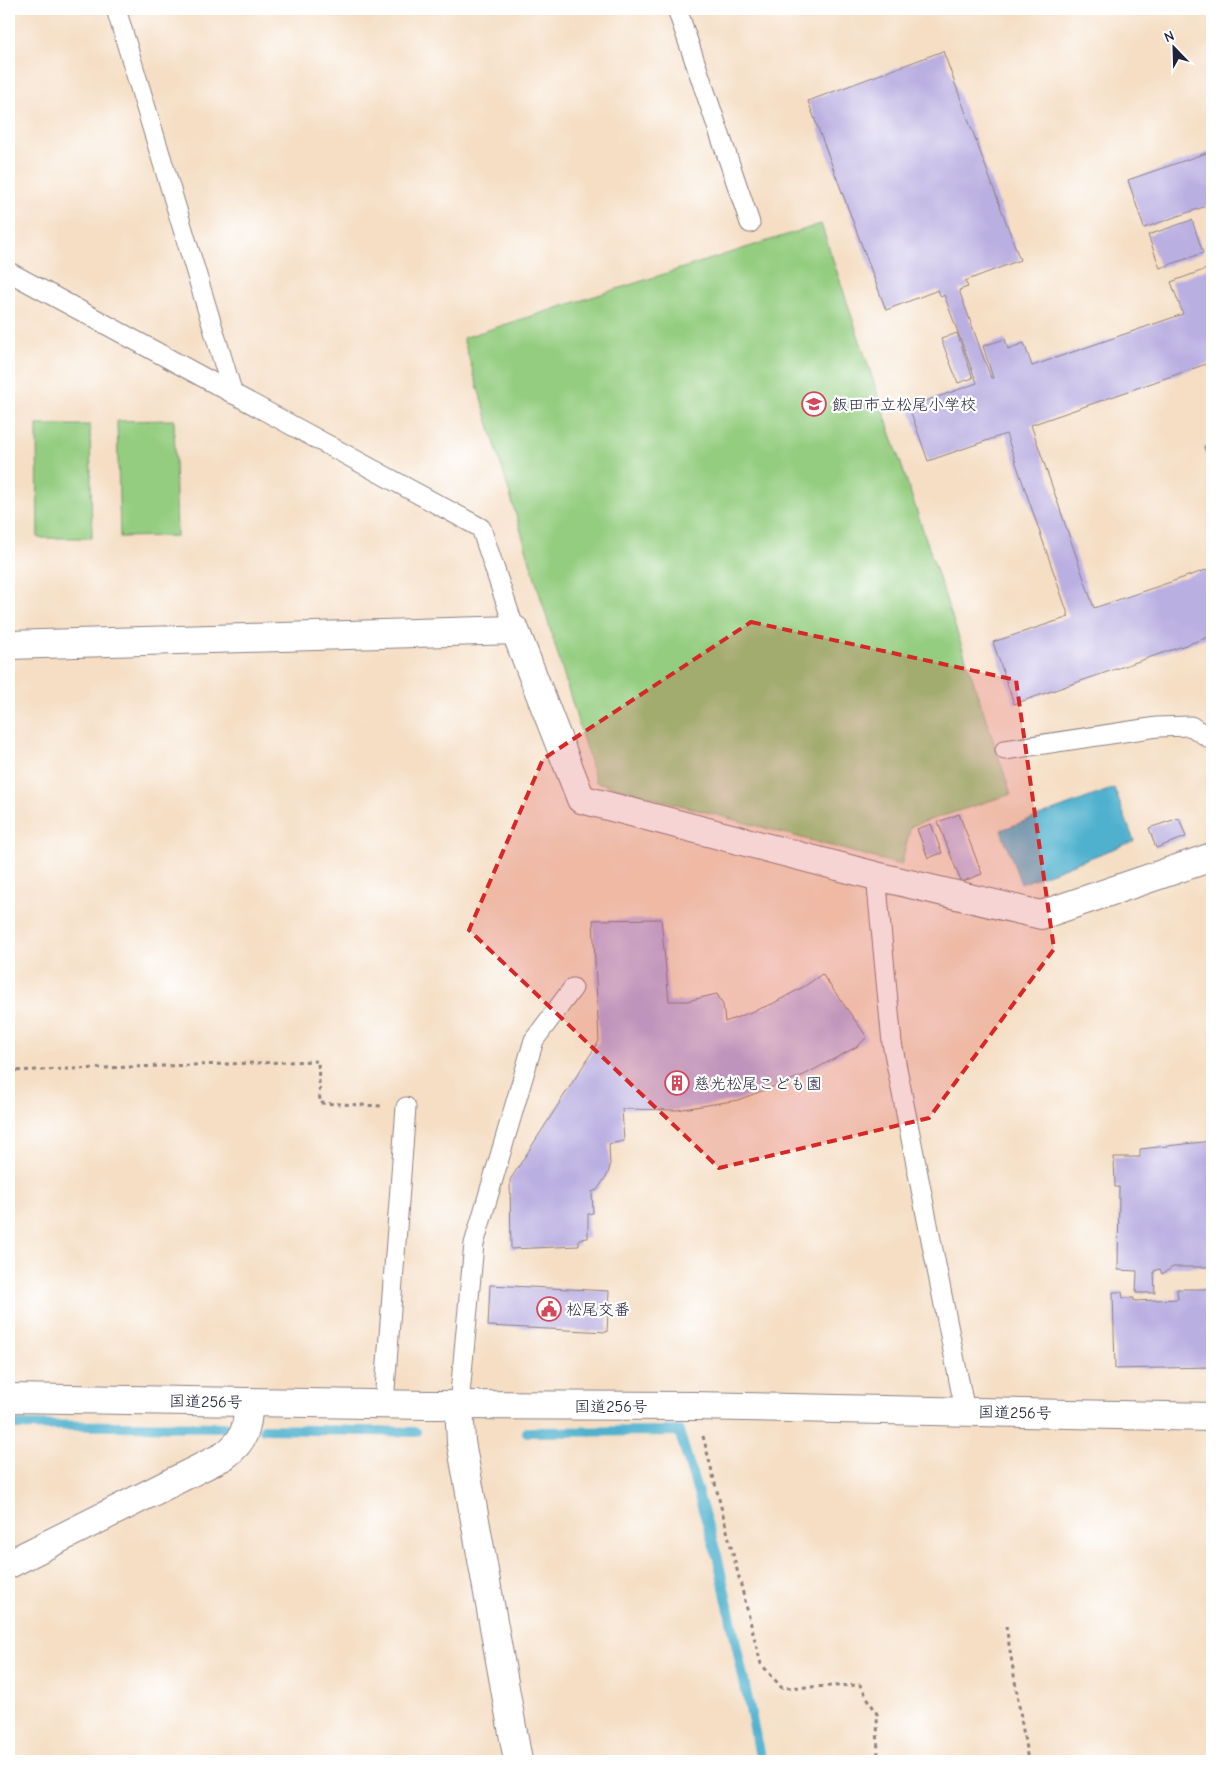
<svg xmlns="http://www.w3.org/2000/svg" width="1221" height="1770" font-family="'Comic Neue','Klee One',sans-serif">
	<rect width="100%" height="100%" fill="#fff"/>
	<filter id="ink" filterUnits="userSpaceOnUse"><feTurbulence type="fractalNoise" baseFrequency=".02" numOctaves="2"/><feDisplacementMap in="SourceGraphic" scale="10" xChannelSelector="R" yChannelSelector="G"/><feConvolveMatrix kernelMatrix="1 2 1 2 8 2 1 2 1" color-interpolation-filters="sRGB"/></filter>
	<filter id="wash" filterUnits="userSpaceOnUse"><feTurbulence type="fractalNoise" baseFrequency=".0096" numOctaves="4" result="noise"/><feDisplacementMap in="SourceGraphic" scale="20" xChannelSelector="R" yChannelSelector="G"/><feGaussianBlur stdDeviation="1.12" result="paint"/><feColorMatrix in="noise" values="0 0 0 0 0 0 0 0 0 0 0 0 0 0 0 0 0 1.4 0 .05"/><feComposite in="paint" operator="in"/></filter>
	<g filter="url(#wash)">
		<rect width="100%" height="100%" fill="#f5dec4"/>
		<g fill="#94cd80" stroke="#5b785e">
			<path d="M 821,224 L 1011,794 L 911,826 L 901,865 L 596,782 L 463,338 Z"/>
			<path d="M 174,420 L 177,536 L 120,537 L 117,421 Z"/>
			<path d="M 37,425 L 90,425 L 92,538 L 38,538 Z"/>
		</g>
		<path fill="#4fb1ce" stroke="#386a84" d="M 1114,788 L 1134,841 L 1021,884 L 1001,830 Z"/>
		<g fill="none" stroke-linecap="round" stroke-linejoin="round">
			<g stroke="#4fb1ce" stroke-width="10">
				<path d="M 9,1425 L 225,1427"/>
				<path d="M 264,1429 L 416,1432"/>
				<path d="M 527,1432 L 679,1431 L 718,1559 L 761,1761"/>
			</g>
		</g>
		<g id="blocks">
			<g fill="#baafe1">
				<path d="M 943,51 L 1020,260 L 965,281 L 968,287 L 959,290 L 991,378 L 993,378 L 983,346 L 1005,339 L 1008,349 L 1024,343 L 1032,366 L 1183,314 L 1171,282 L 1212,267 L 1212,362 L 1031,425 L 1094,608 L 1212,568 L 1212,636 L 1014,704 L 993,642 L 1069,617 L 1006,434 L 928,461 L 909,407 L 977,383 L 944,295 L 941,297 L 938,290 L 886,310 L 808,101 Z"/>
				<path d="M 1212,151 L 1212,204 L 1144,228 L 1128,180 Z"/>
				<path d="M 1192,220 L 1203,253 L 1160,268 L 1148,235 Z"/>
				<path d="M 957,333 L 973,378 L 958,383 L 941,339 Z"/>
				<path d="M 1212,444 L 1212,468 L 1204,447 Z"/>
				<path d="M 959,814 L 982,874 L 961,882 L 938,822 Z"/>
				<path d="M 1179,818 L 1186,837 L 1156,848 L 1149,828 Z"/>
				<path d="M 931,824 L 942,853 L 928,858 L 917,829 Z"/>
				<path d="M 661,919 L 669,1001 L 687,1001 L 717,994 L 723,1005 L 725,1022 L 772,1004 L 805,986 L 822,974 L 867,1037 L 858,1046 L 804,1075 L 738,1100 L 677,1110 L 622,1109 L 624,1141 L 609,1144 L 610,1166 L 608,1174 L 597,1190 L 592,1192 L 593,1213 L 588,1214 L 588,1238 L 579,1239 L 579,1246 L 511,1249 L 510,1180 L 599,1041 L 593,920 Z"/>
				<path d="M 1212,1141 L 1212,1267 L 1173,1267 L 1162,1274 L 1160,1269 L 1154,1271 L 1155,1293 L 1136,1293 L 1137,1271 L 1118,1270 L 1119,1187 L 1115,1187 L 1114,1157 L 1140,1157 L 1140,1149 Z"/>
				<path d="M 490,1285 L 609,1291 L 607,1332 L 488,1326 Z"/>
				<path d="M 1177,1289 L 1212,1289 L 1212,1367 L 1115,1369 L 1113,1292 L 1122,1292 L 1123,1298 L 1134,1298 L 1134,1301 L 1178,1299 Z"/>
			</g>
		</g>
	</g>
	<g filter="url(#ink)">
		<use href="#blocks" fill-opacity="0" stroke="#8c8080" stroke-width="1"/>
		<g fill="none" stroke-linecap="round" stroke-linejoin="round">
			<g stroke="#8c8080" stroke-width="21">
				<g id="service">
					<path d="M 116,9 L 233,394"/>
					<path d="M 677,9 L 750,223"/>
					<path d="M 9,272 L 481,528 L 515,630"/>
					<path d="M 1005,750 L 1157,727 L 1191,726 L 1212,740"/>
					<path d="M 876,876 L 892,1043 L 965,1411"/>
					<path d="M 384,1403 L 406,1107"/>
					<path d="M 459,1405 L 474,1244 L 534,1040 L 573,988"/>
				</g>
			</g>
			<g stroke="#8c8080" stroke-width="30">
				<g id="minor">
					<path d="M 9,645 L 515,630 L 581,799 L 876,876 L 1041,915 L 1212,857"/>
					<path d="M 459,1405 L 461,1442 L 518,1761"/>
					<path d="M 9,1564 L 224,1456 C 246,1440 247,1428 249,1402"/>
				</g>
			</g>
			<g stroke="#8c8080" stroke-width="30">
				<path id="trunk" d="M 9,1398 L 428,1405 L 695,1406 L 1212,1417"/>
			</g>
			<g stroke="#8c8080" stroke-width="3" stroke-dasharray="4 4" stroke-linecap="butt">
				<path d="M 9,1071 L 318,1061 L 320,1103 L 381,1106"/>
				<path d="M 703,1436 L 761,1664 L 782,1688 L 860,1685 L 877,1714 L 878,1761"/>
				<path d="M 1006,1626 L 1028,1761"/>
			</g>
			<use href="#service" stroke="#fff" stroke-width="19"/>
			<use href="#minor" stroke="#fff" stroke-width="28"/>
			<use href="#trunk" stroke="#fff" stroke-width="28"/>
		</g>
	</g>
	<path fill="#d62828" fill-opacity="0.2" stroke="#d62828" stroke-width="4" stroke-dasharray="10 6" stroke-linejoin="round" d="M 751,622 L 1016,680 L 1054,949 L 929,1118 L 719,1168 L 469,930 L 543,759 Z"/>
	<defs>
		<g id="school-ring" transform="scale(1.25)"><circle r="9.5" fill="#fff" stroke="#d1495b" stroke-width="1.5"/><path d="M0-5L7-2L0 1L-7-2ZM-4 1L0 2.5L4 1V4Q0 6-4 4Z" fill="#d1495b"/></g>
		<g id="building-ring" transform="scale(1.25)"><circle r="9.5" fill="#fff" stroke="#d1495b" stroke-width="1.5"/><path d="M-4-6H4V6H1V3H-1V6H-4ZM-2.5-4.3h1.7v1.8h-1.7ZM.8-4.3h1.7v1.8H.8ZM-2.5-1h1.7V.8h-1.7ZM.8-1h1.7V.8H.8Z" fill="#d1495b"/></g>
		<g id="civic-ring" transform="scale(1.25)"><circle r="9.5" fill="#fff" stroke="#d1495b" stroke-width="1.5"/><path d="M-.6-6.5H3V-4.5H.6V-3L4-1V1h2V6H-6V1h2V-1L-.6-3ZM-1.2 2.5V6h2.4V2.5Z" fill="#d1495b"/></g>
	</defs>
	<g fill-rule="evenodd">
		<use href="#school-ring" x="814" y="404"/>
		<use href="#building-ring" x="677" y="1083"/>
		<use href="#civic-ring" x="549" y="1309"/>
	</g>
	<g text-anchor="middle" stroke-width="4.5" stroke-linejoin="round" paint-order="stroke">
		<g font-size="16" fill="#22223b" stroke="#fff" text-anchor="start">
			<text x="832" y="410">飯田市立松尾小学校</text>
			<text x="694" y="1089">慈光松尾こども園</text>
			<text x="566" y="1315">松尾交番</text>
		</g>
		<g font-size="16" fill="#22223b" stroke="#fff">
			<text transform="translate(206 1401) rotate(1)" y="6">国道256号</text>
			<text x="611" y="1412">国道256号</text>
			<text transform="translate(1015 1412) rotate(1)" y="6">国道256号</text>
		</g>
	</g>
	<rect width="1221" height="1770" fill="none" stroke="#fff" stroke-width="30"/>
	<g transform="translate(1174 48) rotate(337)" stroke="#ffffff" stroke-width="4" paint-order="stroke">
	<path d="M0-4L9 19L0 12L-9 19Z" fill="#22223b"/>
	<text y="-8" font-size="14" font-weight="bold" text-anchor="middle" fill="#22223b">N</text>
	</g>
</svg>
